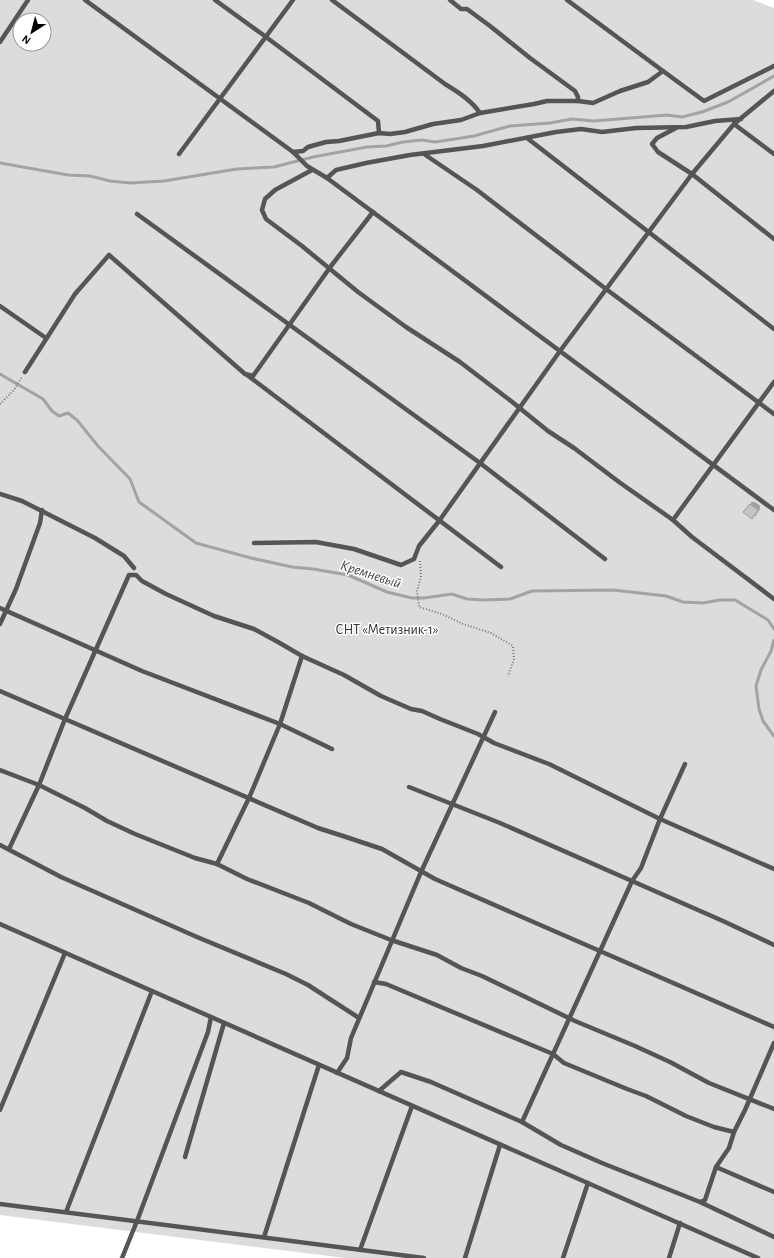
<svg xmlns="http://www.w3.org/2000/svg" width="774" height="1258" font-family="'Alegreya Sans',sans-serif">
	<defs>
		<filter id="shadow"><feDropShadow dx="3" dy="-3" stdDeviation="0" flood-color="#0004"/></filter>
	</defs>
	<rect width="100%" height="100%" fill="#fff"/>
	<path fill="#dcdcdc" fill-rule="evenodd" d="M 0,0 L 753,0 L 774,8 L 774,1258 L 345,1258 L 0,1215 ZM 20,20 L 44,20 L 44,44 L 20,44 Z"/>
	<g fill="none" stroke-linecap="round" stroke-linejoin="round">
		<g stroke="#a3a3a3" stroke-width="3">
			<path d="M 0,163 L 68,175 L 90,176 L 110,181 L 130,183 L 164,181 L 237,169 L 274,167 L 313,157 L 367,147 L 386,146 L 403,142 L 422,140 L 435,142 L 455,139 L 474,136 L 510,126 L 550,123 L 572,119 L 594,121 L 667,115 L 682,117 L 702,112 L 728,102 L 774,76"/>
			<path d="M 0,374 L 43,399 L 52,411 L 59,416 L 68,413 L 77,420 L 98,446 L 130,479 L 139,502 L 196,543 L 251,558 L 292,567 L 313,569 L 348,575 L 387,592 L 412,598 L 424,598 L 452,594 L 467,599 L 485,600 L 510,599 L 532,591 L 613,590 L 666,596 L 683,602 L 703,603 L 720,600 L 735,600 L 768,620 L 774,629"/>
			<path d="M 774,640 L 771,651 L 761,670 L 756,686 L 759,709 L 763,721 L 774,736"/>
		</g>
	</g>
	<path fill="#c4c4c4" stroke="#999" filter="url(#shadow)" d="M 750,504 L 758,510 L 752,519 L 743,512 Z"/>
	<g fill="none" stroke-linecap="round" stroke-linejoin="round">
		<g stroke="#777" stroke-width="2" stroke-dasharray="1 2" stroke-linecap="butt">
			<path d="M 0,404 L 14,390 L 22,377"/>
			<path d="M 420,561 L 421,577 L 417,591 L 419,607 L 442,614 L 463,624 L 491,633 L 513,646 L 514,659 L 508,676"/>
		</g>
		<g stroke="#555" stroke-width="4.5">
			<path d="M 85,0 L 293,152 L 307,166 L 327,178 L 774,510"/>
			<path d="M 215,0 L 262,34 L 378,121 L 379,133"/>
			<path d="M 332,0 L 445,84 C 458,92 471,100 480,113"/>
			<path d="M 450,0 L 461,9 L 467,9 L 490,26 L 530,58 L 575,91 L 578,97 L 578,101"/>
			<path d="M 567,0 L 663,71"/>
			<path d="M 0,42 L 28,0"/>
			<path d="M 734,124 L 774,154"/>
			<path d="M 676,128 L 657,138 L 652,144 L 658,152 L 692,174 L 774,239"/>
			<path d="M 527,138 L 774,329"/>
			<path d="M 293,152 L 303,151 L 308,147 L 326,142 L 339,141 L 379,133 L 390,134 L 405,132 L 433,124 L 461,120 L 480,113 L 534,104 L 547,101 L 578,101 L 593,103 L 620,91 L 648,82 L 663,71 L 704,101 L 774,66"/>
			<path d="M 179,154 L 293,0"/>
			<path d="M 424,154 L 477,190 L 606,289 L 774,414"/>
			<path d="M 312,170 L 275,190 L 265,199 L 262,210 L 266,219 L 302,246 L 358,292 L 406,327 L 460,362 L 511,401 L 548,431 L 574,448 L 619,482 L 673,520"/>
			<path d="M 327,178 L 336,170 L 366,163 L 410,155 L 483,146 L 556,132 L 581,129 L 602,132 L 636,128 L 686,127 L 715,121 L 741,119"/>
			<path d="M 137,214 L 480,463 L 605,559"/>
			<path d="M 0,306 L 46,338"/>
			<path d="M 25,372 L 75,294 L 109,255 L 245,374 L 253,376 L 331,266 L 373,212"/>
			<path d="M 247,375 L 501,567"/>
			<path d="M 774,382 L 673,520 L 692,537 L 774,599"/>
			<path d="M 0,494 L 22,501 L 95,538 L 124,556 L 134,568"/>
			<path d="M 254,543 L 316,542 L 354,549 L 401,565 L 414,559 L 419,546 L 439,521 L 560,351 L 692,174 L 734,124 L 774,91"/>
			<path d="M 0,608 L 142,671 L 280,724 L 332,749"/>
			<path d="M 0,624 L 16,589 L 40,523 L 42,510"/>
			<path d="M 0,691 L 318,828 L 343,836 L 382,849 L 435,879 L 774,1027"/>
			<path d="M 0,770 L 39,785 L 85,808 L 107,821 L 135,834 L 195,858 L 217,864 L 247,879 L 309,903 L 351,924 L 391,940 L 437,955 L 461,968 L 482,976 L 575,1021 L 635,1046 L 670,1062 L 709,1083 L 774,1109"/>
			<path d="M 409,787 L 500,823 L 723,921 L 774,945"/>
			<path d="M 0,845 L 61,877 L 197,937 L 286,974 L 308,985 L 359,1018"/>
			<path d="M 9,849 L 39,785 L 65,719 L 129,575 L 136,575 L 142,581 L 166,594 L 214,616 L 254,629 L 278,642 L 302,656 L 344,675 L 381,696 L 411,709 L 422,711 L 440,719 L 478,734 L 494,743 L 549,764 L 660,819 L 774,869"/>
			<path d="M 217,864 L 249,798 L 280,724 L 302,656"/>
			<path d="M 0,924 L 758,1258"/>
			<path d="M 374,982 L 386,984 L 553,1054 L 564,1063 L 627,1089 L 646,1096 L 686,1116 L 714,1127 L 734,1132"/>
			<path d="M 337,1073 L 347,1058 L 351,1038 L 421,872 L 495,712"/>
			<path d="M 379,1091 L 401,1072 L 431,1082 L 522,1122 L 561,1145 L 602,1163 L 700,1202 L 774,1237"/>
			<path d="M 0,1110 L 65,953"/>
			<path d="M 522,1122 L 632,881 L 641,868 L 660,819 L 685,764"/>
			<path d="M 185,1157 L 224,1023"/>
			<path d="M 716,1167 L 774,1192"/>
			<path d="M 700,1202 L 705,1200 L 716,1167 L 729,1148 L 734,1132 L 745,1110 L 774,1043"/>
			<path d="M 0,1204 L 424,1258"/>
			<path d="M 66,1212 L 152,991"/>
			<path d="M 264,1237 L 319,1065"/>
			<path d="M 360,1250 L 412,1106"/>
			<path d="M 122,1258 L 137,1221 L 208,1032 L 211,1017"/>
			<path d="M 465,1258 L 500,1145"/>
			<path d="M 563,1258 L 588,1183"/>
			<path d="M 669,1258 L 680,1223"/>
		</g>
	</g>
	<g text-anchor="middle" stroke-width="3" stroke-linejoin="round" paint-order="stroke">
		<g font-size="14" fill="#333" stroke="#fff">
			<text x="387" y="634">СНТ «Метизник-1»</text>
		</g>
		<g font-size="15" font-style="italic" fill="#444" stroke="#fff">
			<text transform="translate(371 574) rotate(18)" y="5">Кремневый</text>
		</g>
	</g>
	<g transform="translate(32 32) rotate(216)"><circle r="19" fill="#ffffff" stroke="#999999"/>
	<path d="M0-3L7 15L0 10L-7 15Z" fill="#000000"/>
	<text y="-6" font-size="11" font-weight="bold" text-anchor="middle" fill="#000000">N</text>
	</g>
</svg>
